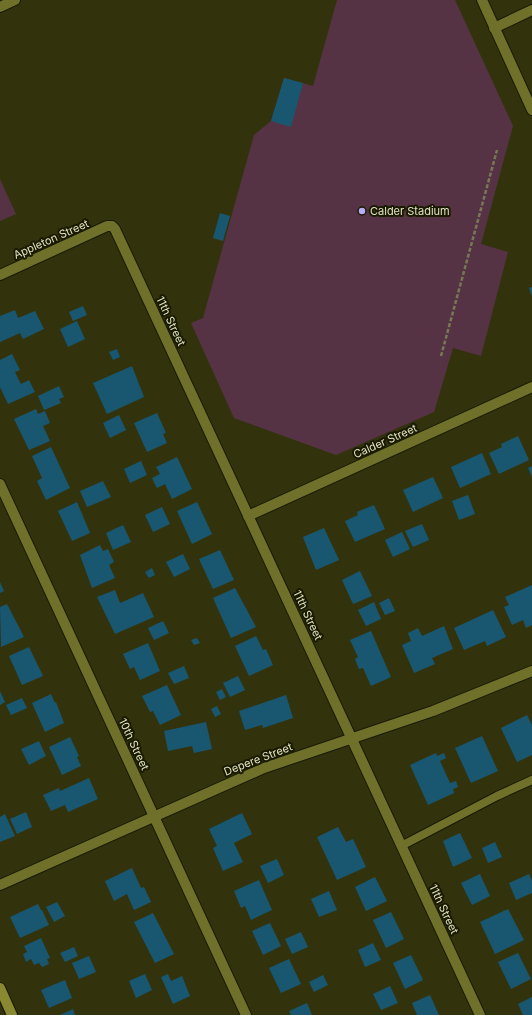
<svg xmlns="http://www.w3.org/2000/svg" width="532" height="1015" font-family="Inter,sans-serif">
	<rect width="100%" height="100%" fill="#32330d"/>
	<g fill="#563344">
		<path d="M 337,0 L 455,0 L 513,126 L 481,244 L 508,252 L 481,356 L 453,348 L 434,412 L 336,455 L 234,418 L 191,323 L 203,318 L 254,135 L 271,121 L 284,78 L 313,86 Z"/>
		<path d="M 0,179 L 16,214 L 0,221 Z"/>
	</g>
	<g fill="#195770">
		<path d="M 284,78 L 303,83 L 291,127 L 271,121 Z"/>
		<path d="M 220,213 L 230,216 L 223,241 L 213,238 Z"/>
		<path d="M 532,287 L 532,296 L 529,288 Z"/>
		<path d="M 83,306 L 87,315 L 73,321 L 69,312 Z"/>
		<path d="M 15,310 L 18,318 L 35,311 L 44,329 L 23,339 L 20,333 L 0,342 L 0,316 Z"/>
		<path d="M 77,321 L 85,339 L 68,347 L 60,329 Z"/>
		<path d="M 117,349 L 120,357 L 113,360 L 109,352 Z"/>
		<path d="M 12,354 L 20,370 L 15,372 L 21,384 L 29,380 L 35,392 L 8,404 L 0,387 L 0,360 Z"/>
		<path d="M 132,366 L 144,397 L 107,414 L 93,383 Z"/>
		<path d="M 59,386 L 64,397 L 59,399 L 61,403 L 44,410 L 38,396 Z"/>
		<path d="M 36,409 L 38,414 L 45,411 L 50,423 L 43,426 L 50,441 L 29,450 L 14,419 Z"/>
		<path d="M 157,413 L 166,433 L 163,434 L 167,443 L 147,452 L 134,423 Z"/>
		<path d="M 119,415 L 126,430 L 110,438 L 103,423 Z"/>
		<path d="M 518,436 L 529,460 L 499,474 L 489,453 L 502,447 L 501,444 Z"/>
		<path d="M 51,447 L 70,488 L 46,500 L 37,481 L 42,478 L 32,456 Z"/>
		<path d="M 482,453 L 491,474 L 460,488 L 451,467 Z"/>
		<path d="M 177,457 L 192,489 L 172,499 L 165,484 L 157,488 L 152,478 L 160,474 L 156,467 Z"/>
		<path d="M 141,461 L 147,475 L 130,483 L 124,469 Z"/>
		<path d="M 532,466 L 532,477 L 528,468 Z"/>
		<path d="M 433,477 L 443,498 L 413,512 L 403,490 Z"/>
		<path d="M 103,481 L 111,497 L 87,507 L 80,491 Z"/>
		<path d="M 468,495 L 475,514 L 459,520 L 452,501 Z"/>
		<path d="M 77,502 L 90,533 L 72,541 L 58,511 Z"/>
		<path d="M 197,502 L 212,534 L 192,544 L 177,511 Z"/>
		<path d="M 374,505 L 385,529 L 355,542 L 345,521 L 358,515 L 357,512 Z"/>
		<path d="M 162,507 L 170,524 L 153,532 L 145,515 Z"/>
		<path d="M 422,524 L 429,540 L 413,547 L 405,531 Z"/>
		<path d="M 123,525 L 131,542 L 113,550 L 106,533 Z"/>
		<path d="M 324,528 L 339,560 L 316,570 L 303,537 Z"/>
		<path d="M 402,532 L 410,549 L 393,557 L 385,540 Z"/>
		<path d="M 100,545 L 103,551 L 108,549 L 114,562 L 109,565 L 115,578 L 92,588 L 80,555 Z"/>
		<path d="M 220,550 L 234,580 L 213,589 L 199,559 Z"/>
		<path d="M 183,554 L 190,569 L 174,577 L 166,562 Z"/>
		<path d="M 152,568 L 155,575 L 149,578 L 145,572 Z"/>
		<path d="M 360,571 L 372,596 L 353,604 L 342,580 Z"/>
		<path d="M 0,582 L 4,591 L 0,593 Z"/>
		<path d="M 532,585 L 532,625 L 526,628 L 523,620 L 512,625 L 504,607 L 509,605 L 505,597 Z"/>
		<path d="M 235,588 L 256,627 L 231,638 L 213,598 Z"/>
		<path d="M 115,590 L 120,603 L 143,593 L 154,617 L 115,634 L 97,597 Z"/>
		<path d="M 389,598 L 395,611 L 385,615 L 379,603 Z"/>
		<path d="M 374,602 L 381,619 L 366,626 L 358,610 Z"/>
		<path d="M 7,604 L 24,637 L 1,647 L 0,607 Z"/>
		<path d="M 493,610 L 506,637 L 487,646 L 485,641 L 464,650 L 454,628 Z"/>
		<path d="M 163,621 L 169,633 L 154,640 L 148,628 Z"/>
		<path d="M 444,626 L 453,649 L 432,658 L 435,664 L 414,673 L 402,645 L 411,641 L 408,633 L 418,628 L 422,636 Z"/>
		<path d="M 371,631 L 391,677 L 371,686 L 363,668 L 359,669 L 355,659 L 358,657 L 350,640 Z"/>
		<path d="M 256,636 L 263,650 L 266,649 L 273,665 L 249,676 L 235,646 Z"/>
		<path d="M 197,638 L 200,643 L 194,645 L 191,640 Z"/>
		<path d="M 148,643 L 160,671 L 140,680 L 134,667 L 130,669 L 123,654 Z"/>
		<path d="M 29,647 L 43,676 L 22,685 L 9,656 Z"/>
		<path d="M 184,666 L 189,678 L 174,684 L 168,673 Z"/>
		<path d="M 238,676 L 245,690 L 230,697 L 223,683 Z"/>
		<path d="M 167,685 L 181,715 L 160,725 L 153,711 L 150,712 L 142,696 Z"/>
		<path d="M 222,689 L 226,697 L 220,700 L 216,692 Z"/>
		<path d="M 0,691 L 5,702 L 0,705 Z"/>
		<path d="M 51,694 L 55,703 L 56,702 L 64,723 L 45,732 L 32,703 Z"/>
		<path d="M 286,695 L 293,718 L 263,728 L 262,725 L 245,730 L 239,711 Z"/>
		<path d="M 22,698 L 27,708 L 11,715 L 6,705 Z"/>
		<path d="M 217,706 L 221,714 L 215,717 L 211,709 Z"/>
		<path d="M 527,715 L 532,725 L 532,755 L 517,762 L 501,728 Z"/>
		<path d="M 206,722 L 212,749 L 194,753 L 192,746 L 168,751 L 164,731 Z"/>
		<path d="M 482,736 L 498,771 L 471,783 L 455,748 Z"/>
		<path d="M 70,737 L 79,756 L 77,757 L 81,766 L 62,775 L 49,747 Z"/>
		<path d="M 39,741 L 46,756 L 29,765 L 21,749 Z"/>
		<path d="M 436,753 L 437,756 L 444,753 L 446,758 L 440,761 L 450,783 L 456,781 L 458,787 L 453,789 L 454,793 L 428,805 L 410,765 Z"/>
		<path d="M 89,778 L 98,799 L 68,812 L 65,805 L 51,811 L 43,795 L 59,788 L 60,791 Z"/>
		<path d="M 26,812 L 32,827 L 17,834 L 10,819 Z"/>
		<path d="M 242,813 L 252,834 L 234,843 L 243,862 L 223,871 L 213,848 L 217,846 L 209,829 Z"/>
		<path d="M 5,814 L 15,836 L 0,842 L 0,817 Z"/>
		<path d="M 338,827 L 346,842 L 353,839 L 366,867 L 337,880 L 317,837 Z"/>
		<path d="M 460,833 L 472,858 L 453,867 L 443,841 Z"/>
		<path d="M 495,842 L 502,857 L 488,863 L 482,848 Z"/>
		<path d="M 277,859 L 284,875 L 268,883 L 260,866 Z"/>
		<path d="M 132,868 L 141,888 L 144,887 L 151,902 L 134,910 L 127,894 L 114,901 L 105,881 Z"/>
		<path d="M 480,874 L 490,896 L 472,905 L 461,883 Z"/>
		<path d="M 529,874 L 532,881 L 532,893 L 516,900 L 509,883 Z"/>
		<path d="M 375,877 L 387,901 L 366,911 L 355,887 Z"/>
		<path d="M 259,880 L 272,910 L 251,920 L 245,906 L 241,908 L 234,891 Z"/>
		<path d="M 329,891 L 337,910 L 319,917 L 311,899 Z"/>
		<path d="M 57,902 L 65,916 L 54,922 L 46,907 Z"/>
		<path d="M 38,904 L 41,910 L 42,910 L 49,925 L 20,938 L 10,917 Z"/>
		<path d="M 508,909 L 524,940 L 495,954 L 480,922 Z"/>
		<path d="M 391,912 L 404,939 L 386,948 L 373,920 Z"/>
		<path d="M 153,913 L 174,954 L 155,963 L 134,922 Z"/>
		<path d="M 270,923 L 281,946 L 263,955 L 252,931 Z"/>
		<path d="M 301,932 L 308,947 L 292,954 L 285,939 Z"/>
		<path d="M 41,938 L 50,958 L 47,959 L 49,964 L 42,967 L 39,963 L 34,965 L 31,959 L 26,962 L 23,954 L 27,952 L 24,946 Z"/>
		<path d="M 373,943 L 381,960 L 365,967 L 358,950 Z"/>
		<path d="M 74,947 L 78,956 L 65,962 L 60,953 Z"/>
		<path d="M 518,953 L 531,979 L 511,989 L 498,962 Z"/>
		<path d="M 411,955 L 423,980 L 405,989 L 393,963 Z"/>
		<path d="M 89,956 L 96,972 L 79,979 L 72,963 Z"/>
		<path d="M 289,959 L 301,984 L 281,993 L 269,968 Z"/>
		<path d="M 145,974 L 152,990 L 136,998 L 129,981 Z"/>
		<path d="M 168,974 L 171,981 L 182,976 L 190,996 L 173,1004 L 161,977 Z"/>
		<path d="M 323,975 L 328,985 L 314,992 L 309,982 Z"/>
		<path d="M 65,980 L 72,998 L 49,1008 L 41,990 Z"/>
		<path d="M 390,986 L 398,1003 L 381,1010 L 373,994 Z"/>
		<path d="M 430,995 L 439,1015 L 417,1015 L 412,1003 Z"/>
		<path d="M 532,997 L 532,1015 L 523,1015 L 518,1004 Z"/>
		<path d="M 307,1003 L 312,1015 L 291,1015 L 289,1011 Z"/>
		<path d="M 73,1009 L 75,1015 L 60,1015 Z"/>
	</g>
	<g fill="none" stroke-linecap="round" stroke-linejoin="round">
		<g stroke="#191a05" stroke-width="10">
			<path id="lane" d="M 401,846 L 497,796 L 532,780"/>
		</g>
		<g stroke="#191a05" stroke-width="12">
			<g id="street">
				<path d="M 482,0 L 532,110"/>
				<path d="M 0,7 L 15,0"/>
				<path d="M 494,28 L 532,10"/>
				<path d="M 0,275 L 107,226 L 112,226 L 115,229 L 480,1015"/>
				<path d="M 0,484 L 246,1015"/>
				<path d="M 248,516 L 532,387"/>
				<path d="M 0,885 L 264,768 L 433,711 L 532,671"/>
			</g>
		</g>
		<g stroke="#191a05" stroke-width="12">
			<path id="secondary" d="M 0,988 L 12,1015"/>
		</g>
		<path stroke="#777854" stroke-width="2.5" stroke-dasharray="4 2" stroke-linecap="butt" d="M 441,356 L 497,150"/>
		<use href="#lane" stroke="#6f702a" stroke-width="8"/>
		<use href="#street" stroke="#6f702a" stroke-width="10"/>
		<use href="#secondary" stroke="#888930" stroke-width="10"/>
	</g>
	<circle fill="#b6acf8" stroke="#1a1a00" stroke-width="1.5" cx="362" cy="211" r="4"/>
	<g text-anchor="middle" stroke-width="4" stroke-linejoin="round" paint-order="stroke">
		<g font-size="11" fill="#e0e2c0" stroke="#1a1a00" text-anchor="start">
			<text x="370" y="215">Calder Stadium</text>
		</g>
		<g font-size="11" fill="#e0e2c0" stroke="#1a1a00">
			<text transform="translate(51 239) rotate(-24)" y="4">Appleton Street</text>
			<text transform="translate(171 321) rotate(65)" y="4">11th Street</text>
			<text transform="translate(385 441) rotate(-24)" y="4">Calder Street</text>
			<text transform="translate(308 615) rotate(65)" y="4">11th Street</text>
			<text transform="translate(134 744) rotate(65)" y="4">10th Street</text>
			<text transform="translate(258 759) rotate(-21)" y="4">Depere Street</text>
			<text transform="translate(444 909) rotate(65)" y="4">11th Street</text>
		</g>
	</g>
</svg>
